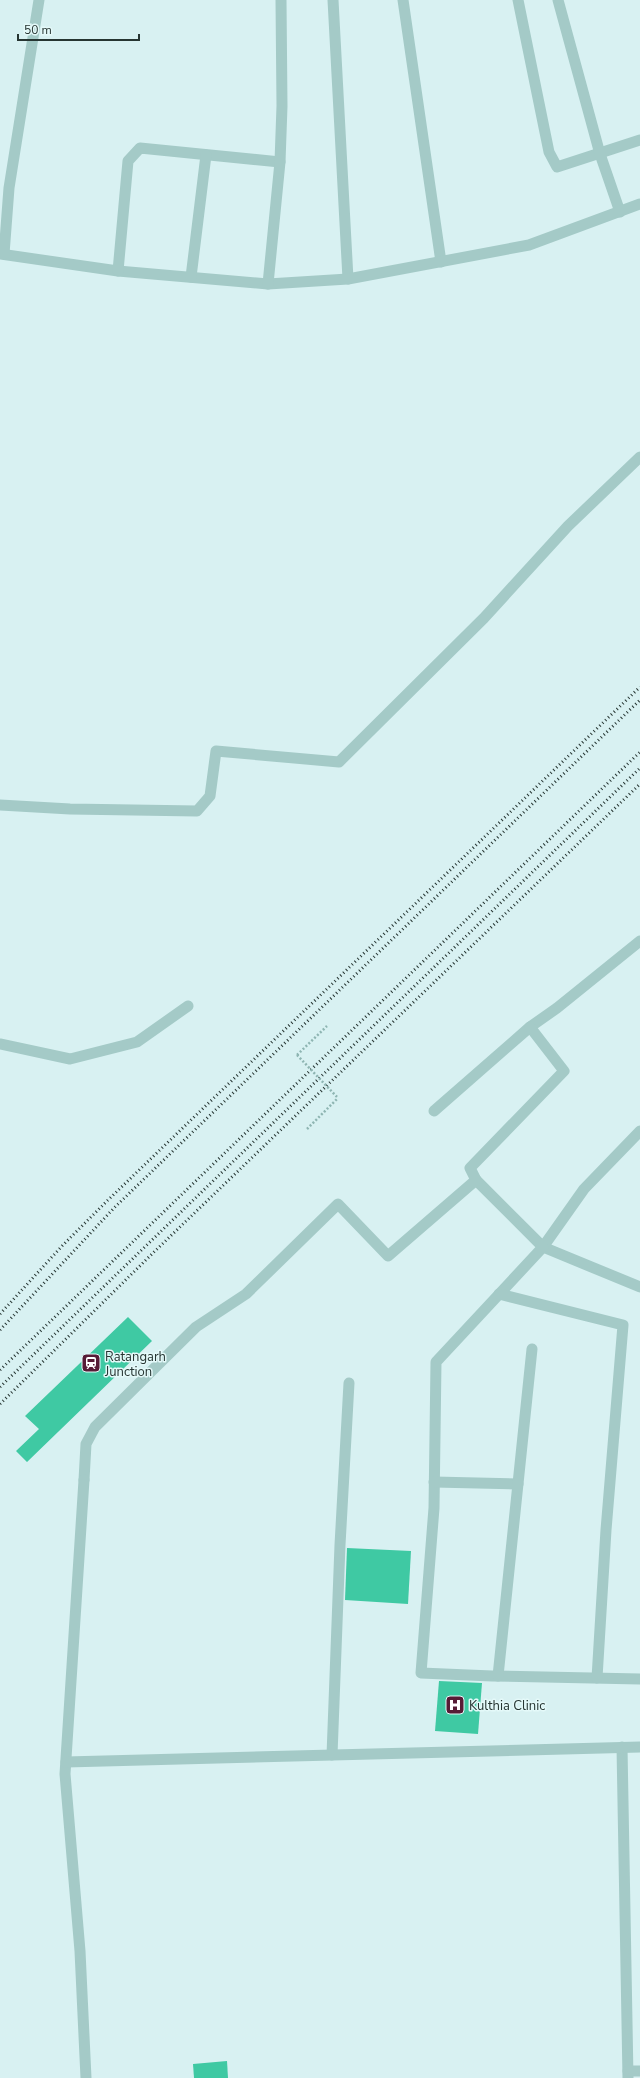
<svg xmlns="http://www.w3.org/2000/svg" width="640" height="2078" font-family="'Nunito Sans',sans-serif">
	<rect width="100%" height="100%" fill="#d8f1f2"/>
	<g fill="#3fc9a3">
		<path d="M 128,1317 L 152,1341 L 27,1462 L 16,1451 L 39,1429 L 25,1416 Z"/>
		<path d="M 347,1548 L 411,1551 L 408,1604 L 345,1600 Z"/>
		<path d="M 439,1681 L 482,1683 L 478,1734 L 435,1731 Z"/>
		<path d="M 227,2061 L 228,2078 L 194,2078 L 193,2064 Z"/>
	</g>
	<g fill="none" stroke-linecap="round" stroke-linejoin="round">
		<g stroke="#8eb5b2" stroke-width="2.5" stroke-dasharray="2 2" stroke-linecap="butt">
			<path d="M 297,1055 L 327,1026"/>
			<path d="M 307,1129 L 338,1098"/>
		</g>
		<g stroke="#a4cac7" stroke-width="11">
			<path d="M 333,0 L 348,279"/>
			<path d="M 403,0 L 441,262"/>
			<path d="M 518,0 L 549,152 L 557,167 L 640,140"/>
			<path d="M 558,0 L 600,154 L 620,212"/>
			<path d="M 0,254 L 118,271 L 268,284 L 348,279 L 529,245 L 640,204"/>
			<path d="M 4,254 L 9,188 L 39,0"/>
			<path d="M 118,271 L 128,161 L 140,148 L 280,162"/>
			<path d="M 191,277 L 206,155"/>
			<path d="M 268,284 L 280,162 L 282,106 L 281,0"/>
			<path d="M 0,805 L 70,809 L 197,811 L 210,796 L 216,751 L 339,762 L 484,618 L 568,526 L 640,457"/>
			<path d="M 0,1044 L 70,1059 L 137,1042 L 188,1006"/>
			<path d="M 434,1111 L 530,1027 L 557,1008 L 640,941"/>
			<path d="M 640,1131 L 584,1189 L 543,1247 L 640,1287"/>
			<path d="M 476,1180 L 543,1247 L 436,1362 L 434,1508 L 421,1673 L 492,1676 L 640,1679"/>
			<path d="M 499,1294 L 623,1325 L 606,1530 L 597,1678"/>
			<path d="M 84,1480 L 86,1444 L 95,1427 L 196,1327 L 246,1294 L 338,1204 L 388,1256 L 476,1180 L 470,1168 L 564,1071 L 530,1027"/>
			<path d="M 434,1482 L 518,1484"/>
			<path d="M 498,1676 L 532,1349"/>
			<path d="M 332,1755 L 340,1545 L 349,1383"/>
		</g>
		<g stroke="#a4cac7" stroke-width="11">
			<path d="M 84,1480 L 65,1774 L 80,1951 L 86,2078"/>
			<path d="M 622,1747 L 628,2078"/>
			<path d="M 66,1762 L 640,1747"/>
			<path d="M 628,2071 L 640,2071"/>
		</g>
		<g stroke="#263532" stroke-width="3" stroke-dasharray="1 3" stroke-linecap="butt">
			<path d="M 0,1314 L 62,1246 L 107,1201 L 640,687"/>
			<path d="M 0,1330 L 114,1208 L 640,700"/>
			<path d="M 0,1370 L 640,752"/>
			<path d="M 0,1387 L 640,768"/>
			<path d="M 0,1404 L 154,1252 L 640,784"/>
		</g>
		<path stroke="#8eb5b2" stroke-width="2.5" stroke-dasharray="2 2" stroke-linecap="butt" d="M 297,1055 L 338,1098"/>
	</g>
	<defs>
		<g id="station-square" transform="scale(1)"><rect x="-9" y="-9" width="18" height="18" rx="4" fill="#571b36" stroke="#e4f9f9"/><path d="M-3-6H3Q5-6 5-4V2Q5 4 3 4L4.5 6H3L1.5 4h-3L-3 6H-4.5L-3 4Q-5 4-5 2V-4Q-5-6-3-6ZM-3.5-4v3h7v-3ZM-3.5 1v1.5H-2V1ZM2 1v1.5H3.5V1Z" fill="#fff"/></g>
		<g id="hospital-square" transform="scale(1)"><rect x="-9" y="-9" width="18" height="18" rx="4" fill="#571b36" stroke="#e4f9f9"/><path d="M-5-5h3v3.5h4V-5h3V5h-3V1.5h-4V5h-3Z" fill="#fff"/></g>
	</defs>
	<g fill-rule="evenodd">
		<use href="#station-square" x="91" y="1363"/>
		<use href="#hospital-square" x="455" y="1705"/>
	</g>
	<g text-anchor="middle" stroke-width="3" stroke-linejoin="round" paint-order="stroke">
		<g font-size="13" fill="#263532" stroke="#e4f9f9" text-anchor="start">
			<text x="105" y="1361">Ratangarh<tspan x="105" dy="15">Junction</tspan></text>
			<text x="469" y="1710">Kulthia Clinic</text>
		</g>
	</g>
	<path d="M18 34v6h121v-6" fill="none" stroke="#263532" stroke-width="2"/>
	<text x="24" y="34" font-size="12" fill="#263532" stroke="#e4f9f9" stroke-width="3" paint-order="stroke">50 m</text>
</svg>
